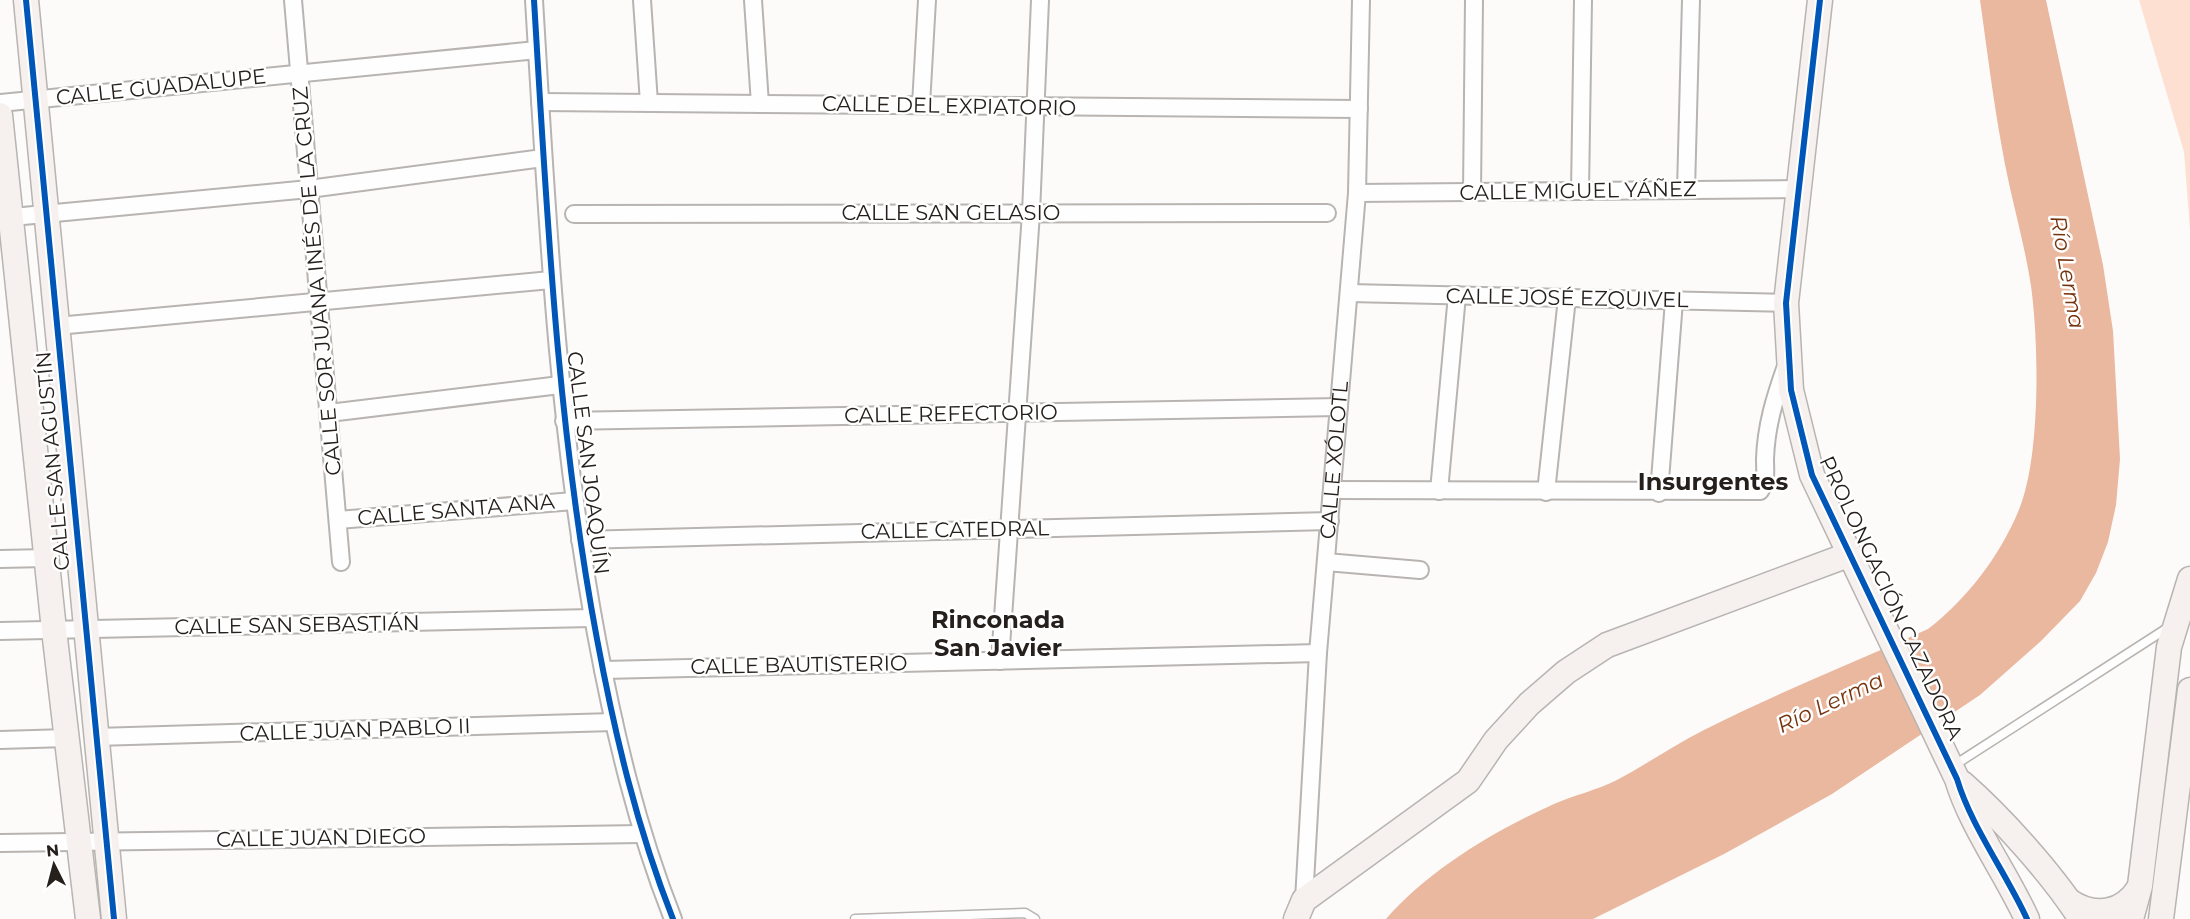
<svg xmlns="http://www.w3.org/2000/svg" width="2190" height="919" font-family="Montserrat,sans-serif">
	<rect width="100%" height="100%" fill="#fdfbfa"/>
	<path fill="#fee0d2" d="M 2139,0 L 2190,0 L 2190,230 L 2184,152 Z"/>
	<path fill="#eab79f" d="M 1980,0 L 2046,0 L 2103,265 L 2113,331 L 2120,459 L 2116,505 L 2108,542 L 2096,573 L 2080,601 L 2041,641 L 1980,695 L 1832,794 L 1724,854 L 1593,919 L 1386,919 C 1430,869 1494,831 1554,804 C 1575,795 1597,790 1617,780 C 1647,764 1674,745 1704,730 C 1777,693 1853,663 1928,629 C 1966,600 1999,557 2018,512 C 2041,459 2039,344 2031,286 C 2024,240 2010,195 2002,148 C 1993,99 1987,49 1980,0 Z"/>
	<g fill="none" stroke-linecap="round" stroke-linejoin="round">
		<g stroke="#b7b4b1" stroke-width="11">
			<g id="lane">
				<path d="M 1953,766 L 2169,627"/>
				<path d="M 855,919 L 1025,913 L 1035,919"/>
			</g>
		</g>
		<g stroke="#b7b4b1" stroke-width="20">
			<g id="street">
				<path d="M 293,0 L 341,562"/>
				<path d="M 534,0 C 547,214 557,427 597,639 C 615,735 637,828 673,919"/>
				<path d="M 642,0 L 649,103"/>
				<path d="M 753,0 L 760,104"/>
				<path d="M 540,102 L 1359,109"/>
				<path d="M 0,103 L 537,50"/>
				<path d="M 921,105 L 927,0"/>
				<path d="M 1686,190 L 1691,0"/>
				<path d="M 1580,191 L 1583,0"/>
				<path d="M 1472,192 L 1474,0"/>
				<path d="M 1357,193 L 1799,189"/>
				<path d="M 574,214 L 1327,213"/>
				<path d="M 2,218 L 309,189 L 543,158"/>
				<path d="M 1349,293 L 1786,303"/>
				<path d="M 57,326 L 551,280"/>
				<path d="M 329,413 L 560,385"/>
				<path d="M 564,421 L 1339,407"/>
				<path d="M 1332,490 L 1760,491 C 1767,481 1765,471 1765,459 C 1766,426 1775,397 1786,366"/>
				<path d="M 1439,491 L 1457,295"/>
				<path d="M 1546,492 L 1567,298"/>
				<path d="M 1659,493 L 1674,301"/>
				<path d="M 338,520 L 574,501"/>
				<path d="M 580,540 L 1330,521"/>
				<path d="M 0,559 L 47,558"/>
				<path d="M 1326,562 L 1420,570"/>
				<path d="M 0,631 L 593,618"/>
				<path d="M 1000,661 L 1031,213 L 1040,0"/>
				<path d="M 603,670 L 1318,653"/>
				<path d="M 96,737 L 614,722"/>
				<path d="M 0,740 L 67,738"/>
				<path d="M 0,843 L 642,834"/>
				<path id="s1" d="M 1304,900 L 1318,653 L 1357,193 L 1361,0"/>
			</g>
		</g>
		<g stroke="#b7b4b1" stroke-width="27">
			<g id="secondary">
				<path d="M 26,0 L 114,919"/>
				<path d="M 1820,0 L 1786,303 L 1791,390 L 1812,475 L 1957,779 C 1971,826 2006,873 2027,919"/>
				<path d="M 0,115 L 54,630 L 88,919"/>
				<path d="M 1962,783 C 2002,818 2052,874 2081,919"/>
				<path d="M 2069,901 C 2094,918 2123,914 2139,888"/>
				<path d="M 1296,919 L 1304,900 L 1468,781 L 1496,740 L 1529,704 L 1566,672 L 1607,645 L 1848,555"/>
				<path d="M 2131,919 L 2140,886 L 2169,647 L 2190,579"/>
				<path d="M 2161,919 L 2190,690"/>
			</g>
		</g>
		<use href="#lane" stroke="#fffefe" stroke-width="8"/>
		<use href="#street" stroke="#fffefe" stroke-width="16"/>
		<use href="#secondary" stroke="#f6f1ee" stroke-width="24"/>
		<g stroke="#fff" stroke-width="10">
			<g id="cycleway">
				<path d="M 26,0 L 114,919"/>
				<path d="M 534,0 C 547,214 557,427 597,639 C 615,735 637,828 673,919"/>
				<path d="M 1820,0 L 1786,303 L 1791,390 L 1812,475 L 1957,779 C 1971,826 2006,873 2027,919"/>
			</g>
		</g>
		<use href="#cycleway" stroke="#0057b8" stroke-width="6"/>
	</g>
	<g text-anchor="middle" stroke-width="5" stroke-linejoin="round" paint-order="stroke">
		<g font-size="21" fill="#26201d" stroke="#fff">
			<text transform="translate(161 87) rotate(-6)" y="7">CALLE GUADALUPE</text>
			<text transform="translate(949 106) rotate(1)" y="7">CALLE DEL EXPIATORIO</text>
			<text transform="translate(1578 191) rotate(-1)" y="7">CALLE MIGUEL YÁÑEZ</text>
			<text x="951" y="220">CALLE SAN GELASIO</text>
			<text transform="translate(317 281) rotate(-95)" y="7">CALLE SOR JUANA INÉS DE LA CRUZ</text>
			<text transform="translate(1567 298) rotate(1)" y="7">CALLE JOSÉ EZQUIVEL</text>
			<text transform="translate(951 414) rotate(-1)" y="7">CALLE REFECTORIO</text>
			<text dy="7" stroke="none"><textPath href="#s1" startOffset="441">CALLE XÓLOTL</textPath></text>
			<text transform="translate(53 461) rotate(-95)" y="7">CALLE SAN AGUSTÍN</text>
			<text transform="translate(588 463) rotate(83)" y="7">CALLE SAN JOAQUÍN</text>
			<text transform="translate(456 510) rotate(-5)" y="7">CALLE SANTA ANA</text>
			<text transform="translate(955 530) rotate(-1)" y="7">CALLE CATEDRAL</text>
			<text transform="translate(1891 598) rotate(65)" y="7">PROLONGACIÓN CAZADORA</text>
			<text transform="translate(297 625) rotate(-1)" y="7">CALLE SAN SEBASTIÁN</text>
			<text transform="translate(799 665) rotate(-1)" y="7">CALLE BAUTISTERIO</text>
			<text transform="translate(355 730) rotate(-2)" y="7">CALLE JUAN PABLO II</text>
			<text transform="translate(321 838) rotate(-1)" y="7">CALLE JUAN DIEGO</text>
		</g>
		<g font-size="22" font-style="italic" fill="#75340e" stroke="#fff">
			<text transform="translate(2068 272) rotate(80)" y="8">Río Lerma</text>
			<text transform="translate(1830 702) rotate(-25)" y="8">Río Lerma</text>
		</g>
		<g font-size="24" font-weight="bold" fill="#26201d" stroke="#fff">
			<text x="1713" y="490">Insurgentes</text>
			<text x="998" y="628">Rinconada<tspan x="998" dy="28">San Javier</tspan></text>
		</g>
	</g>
	<g transform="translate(54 865) rotate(354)" stroke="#ffffff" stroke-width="4.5" paint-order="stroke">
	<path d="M0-4.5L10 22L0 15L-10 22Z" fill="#26201d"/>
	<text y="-9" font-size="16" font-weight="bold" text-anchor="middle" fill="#26201d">N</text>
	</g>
</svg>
